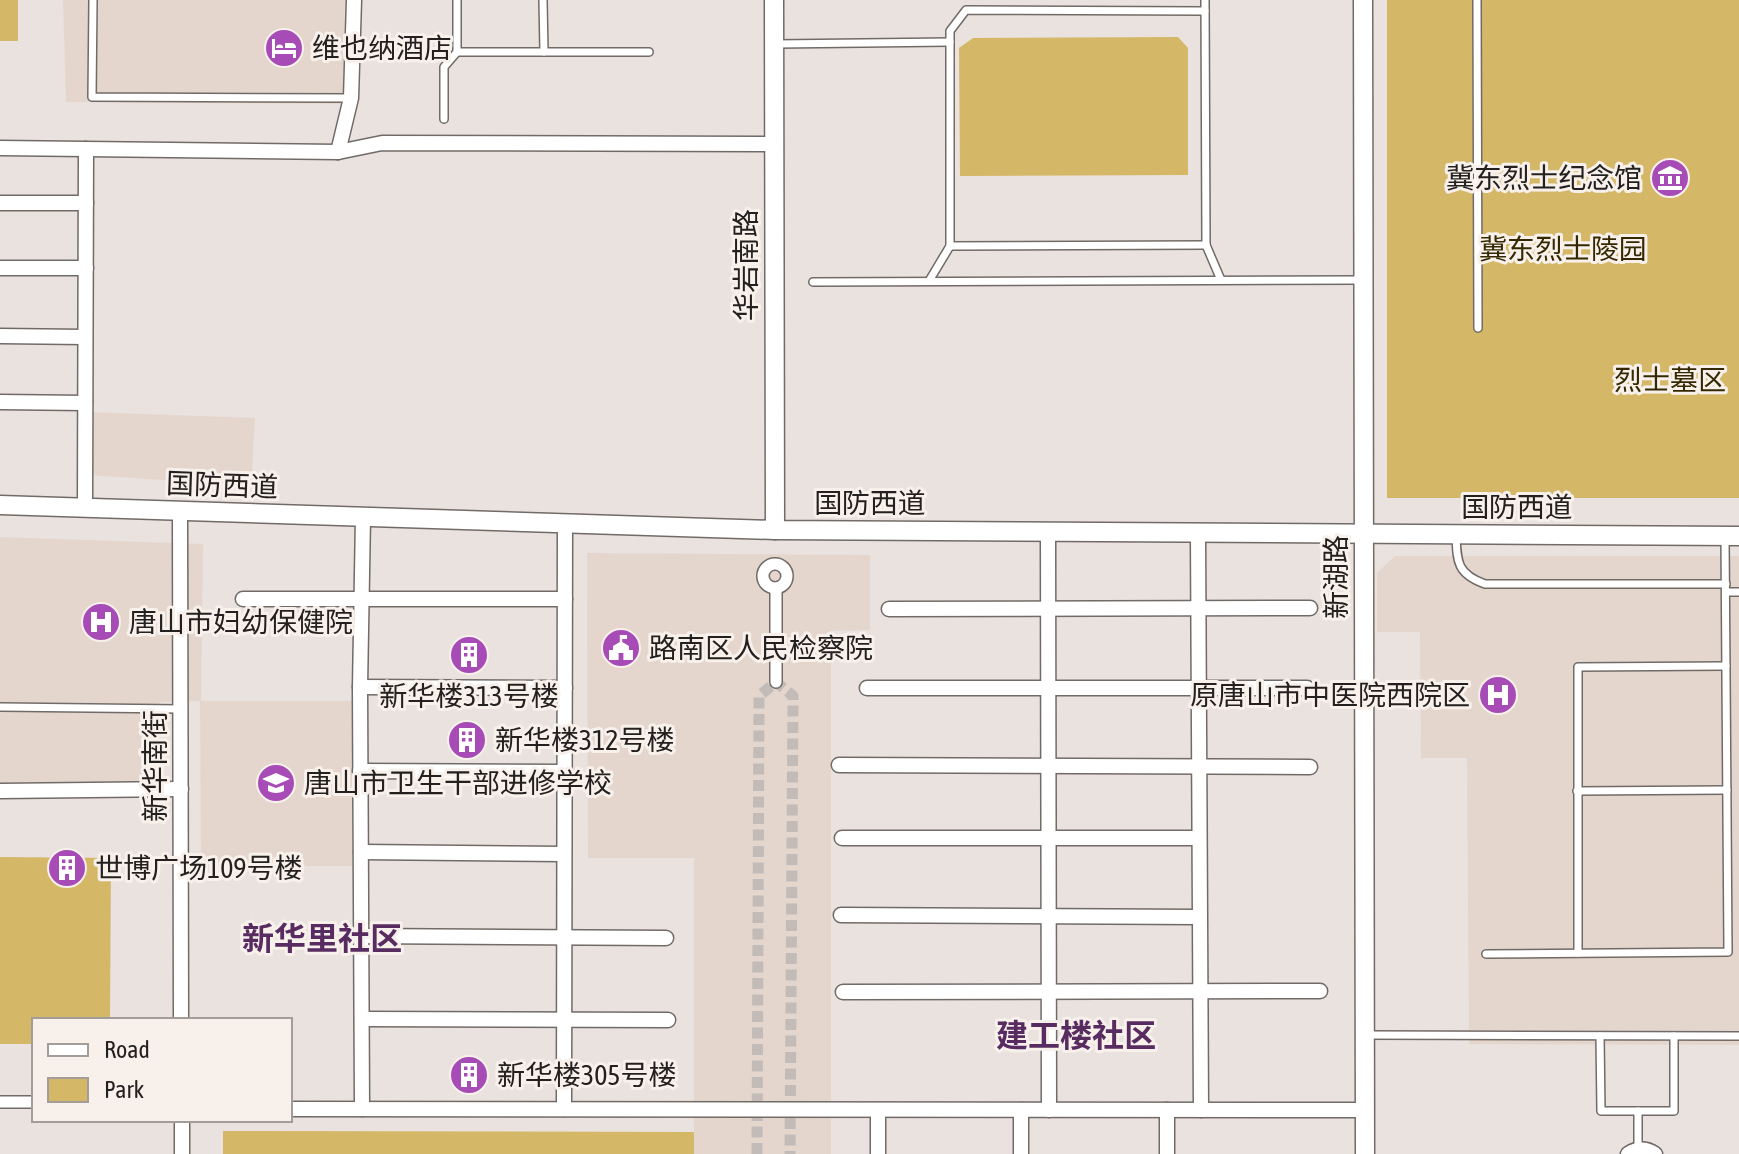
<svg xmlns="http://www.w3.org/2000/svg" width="1739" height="1154" font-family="'Asap Condensed','Noto Sans SC',sans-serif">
	<rect width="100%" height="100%" fill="#eae2de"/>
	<g fill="#e5d6cd">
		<path d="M 63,0 L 345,0 L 343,104 L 66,102 Z"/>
		<path d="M 89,412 L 255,418 L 251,486 L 88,475 Z"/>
		<path d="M 0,537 L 203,544 L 201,701 L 352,701 L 352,866 L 201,866 L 200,701 L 160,702 L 160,783 L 0,783 Z"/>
		<path d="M 587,553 L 870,555 L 870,630 L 831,631 L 831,1154 L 694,1154 L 694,858 L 588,858 Z"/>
		<path d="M 1395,556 L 1739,556 L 1739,1045 L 1469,1044 L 1467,758 L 1421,758 L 1420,632 L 1377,632 L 1377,573 Z"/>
	</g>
	<g fill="#d5b768">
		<rect x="0" y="0" width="18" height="41"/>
		<rect x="1387" y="0" width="352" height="498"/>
		<path d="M 1178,37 L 1188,48 L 1188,175 L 960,176 L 959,48 L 973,38 Z"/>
		<path d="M 0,857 L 111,858 L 110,1020 L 34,1020 L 34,1044 L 0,1044 Z"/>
		<path d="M 223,1131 L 694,1132 L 694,1154 L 223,1154 Z"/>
	</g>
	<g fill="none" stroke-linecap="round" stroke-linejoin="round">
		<path stroke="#c2bbb8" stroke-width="11" stroke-dasharray="11 5.5" stroke-linecap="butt" d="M 757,1154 L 759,696 L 776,682 L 793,696 L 790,1154"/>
		<g stroke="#716b67" stroke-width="10">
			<g id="service">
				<path d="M 93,0 L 92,97 L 351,98"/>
				<path d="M 543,0 L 544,52"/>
				<path d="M 1205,0 L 1206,245 L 1221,280"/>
				<path d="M 1477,0 L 1478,328"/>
				<path d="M 1205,11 L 966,10 L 950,31 L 950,246 L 1206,245"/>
				<path d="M 776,44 L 950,42"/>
				<path d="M 457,52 L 649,52"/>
				<path d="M 444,119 L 444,67 L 457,52 L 457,0"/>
				<path d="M 929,281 L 950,246"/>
				<path d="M 813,282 L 1362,280"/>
				<path d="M 1456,535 C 1457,562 1457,574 1485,584 L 1726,584"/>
				<path d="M 1726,592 L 1739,592"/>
				<path d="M 0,707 L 181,709"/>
				<path d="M 1577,791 L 1727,790"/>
				<path d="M 1578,953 L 1578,667 L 1726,666"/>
				<path d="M 1486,954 L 1728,952 L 1725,537"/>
				<path d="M 1367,1035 L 1739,1036"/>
				<path d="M 1600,1036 L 1601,1111 L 1638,1111"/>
				<path d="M 1638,1149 L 1638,1111 L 1674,1111 L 1674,1036"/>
			</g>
		</g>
		<g stroke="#716b67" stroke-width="14">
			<g id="pedestrian">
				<circle cx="775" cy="576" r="12"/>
				<path d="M 776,588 L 776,682"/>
				<path d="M 0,1102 L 34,1102"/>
			</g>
		</g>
		<g stroke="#716b67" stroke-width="17">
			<g id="minor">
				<path d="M 0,148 L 338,152 L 382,143 L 773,144"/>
				<path d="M 338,152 L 351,98 L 354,0"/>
				<path d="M 0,203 L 86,203"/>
				<path d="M 0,268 L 86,268"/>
				<path d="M 0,336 L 85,337"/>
				<path d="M 0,402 L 85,403"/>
				<path d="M 85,508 L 86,149"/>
				<path d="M 180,511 L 181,1020"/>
				<path d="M 1048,532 L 1049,1110"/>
				<path d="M 1198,534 L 1201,1110"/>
				<path d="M 243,599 L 565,599"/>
				<path d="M 889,609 L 1310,608"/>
				<path d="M 360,687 L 565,688"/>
				<path d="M 867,688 L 1307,688"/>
				<path d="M 839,765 L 1310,767"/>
				<path d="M 360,771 L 565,772"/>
				<path d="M 0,791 L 181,789"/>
				<path d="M 842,838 L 1199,838"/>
				<path d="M 361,852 L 564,854"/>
				<path d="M 841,915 L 1199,917"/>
				<path d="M 361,936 L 666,938"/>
				<path d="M 843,992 L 1320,991"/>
				<path d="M 362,1019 L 668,1020"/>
				<path d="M 290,1109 L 1364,1110"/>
				<path d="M 362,1109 L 360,687 L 363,517"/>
				<path d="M 564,1109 L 565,523"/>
				<path d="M 878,1110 L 878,1154"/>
				<path d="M 1021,1110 L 1021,1154"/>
				<path d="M 1167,1110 L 1167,1154"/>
				<path d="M 182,1120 L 182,1154"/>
				<path d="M 1628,1154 C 1637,1148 1646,1148 1655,1154"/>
			</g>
		</g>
		<g stroke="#716b67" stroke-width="21">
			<g id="tertiary">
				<path d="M 774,0 L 775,530"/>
				<path d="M 1363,0 L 1365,1154"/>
				<path d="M 0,505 L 775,530 L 1739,536"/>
			</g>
		</g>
		<use href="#service" stroke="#fff" stroke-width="7"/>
		<use href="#pedestrian" stroke="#fff" stroke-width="11"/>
		<use href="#minor" stroke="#fff" stroke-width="14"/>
		<use href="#tertiary" stroke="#fff" stroke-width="18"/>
	</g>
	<defs>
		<g id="hotel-disc" transform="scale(2)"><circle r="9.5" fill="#a74bb6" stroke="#f7f0eb"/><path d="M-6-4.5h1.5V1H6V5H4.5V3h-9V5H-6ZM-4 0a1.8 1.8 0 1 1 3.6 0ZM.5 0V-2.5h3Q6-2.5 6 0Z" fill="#fff"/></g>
		<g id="museum-disc" transform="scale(2)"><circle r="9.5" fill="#a74bb6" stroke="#f7f0eb"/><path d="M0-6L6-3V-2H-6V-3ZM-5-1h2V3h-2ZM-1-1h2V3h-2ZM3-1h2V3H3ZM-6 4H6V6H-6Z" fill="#fff"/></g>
		<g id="hospital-disc" transform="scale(2)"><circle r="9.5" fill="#a74bb6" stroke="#f7f0eb"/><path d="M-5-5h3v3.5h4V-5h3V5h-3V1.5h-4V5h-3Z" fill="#fff"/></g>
		<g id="civic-disc" transform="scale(2)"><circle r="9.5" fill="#a74bb6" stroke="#f7f0eb"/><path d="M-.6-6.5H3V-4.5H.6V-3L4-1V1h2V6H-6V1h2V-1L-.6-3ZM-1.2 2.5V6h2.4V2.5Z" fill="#fff"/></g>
		<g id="building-disc" transform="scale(2)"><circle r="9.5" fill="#a74bb6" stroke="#f7f0eb"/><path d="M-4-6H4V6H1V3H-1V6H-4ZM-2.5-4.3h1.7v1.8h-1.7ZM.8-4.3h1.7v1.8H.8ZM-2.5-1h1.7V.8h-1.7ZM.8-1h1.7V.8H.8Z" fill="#fff"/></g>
		<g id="school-disc" transform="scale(2)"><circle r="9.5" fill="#a74bb6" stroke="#f7f0eb"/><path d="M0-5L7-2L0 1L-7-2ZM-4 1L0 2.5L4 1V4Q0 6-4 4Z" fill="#fff"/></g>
	</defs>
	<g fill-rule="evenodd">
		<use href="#hotel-disc" x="284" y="48"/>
		<use href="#museum-disc" x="1670" y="178"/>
		<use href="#hospital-disc" x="101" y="622"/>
		<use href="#civic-disc" x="621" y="648"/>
		<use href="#building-disc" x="469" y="655"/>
		<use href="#hospital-disc" x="1498" y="695"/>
		<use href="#building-disc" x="467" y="740"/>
		<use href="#school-disc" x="276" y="783"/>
		<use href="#building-disc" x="67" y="868"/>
		<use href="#building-disc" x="469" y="1075"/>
	</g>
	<g text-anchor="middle" stroke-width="6" stroke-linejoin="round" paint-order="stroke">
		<g font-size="28" fill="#23201f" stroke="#f7f0eb" text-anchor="start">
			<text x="312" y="58">维也纳酒店</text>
			<text x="1642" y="188" text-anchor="end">冀东烈士纪念馆</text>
			<text x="129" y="632">唐山市妇幼保健院</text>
			<text x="649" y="658">路南区人民检察院</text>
			<text x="1470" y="705" text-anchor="end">原唐山市中医院西院区</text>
			<text x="469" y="706" text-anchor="middle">新华楼313号楼</text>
			<text x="495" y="750">新华楼312号楼</text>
			<text x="304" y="793">唐山市卫生干部进修学校</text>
			<text x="95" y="878">世博广场109号楼</text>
			<text x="497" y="1085">新华楼305号楼</text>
		</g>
		<g font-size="28" fill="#352800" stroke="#f7f0eb">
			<text x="1563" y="259">冀东烈士陵园</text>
			<text x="1670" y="390">烈士墓区</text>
		</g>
		<g font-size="28" fill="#23201f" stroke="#f7f0eb">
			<text transform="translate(746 265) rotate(-90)" y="10">华岩南路</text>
			<text transform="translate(222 485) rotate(2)" y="10">国防西道</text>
			<text x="870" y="513">国防西道</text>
			<text x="1517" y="517">国防西道</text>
			<text transform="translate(1336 577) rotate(-90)" y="10">新湖路</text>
			<text transform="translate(155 766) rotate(-90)" y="10">新华南街</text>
		</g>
		<g font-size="32" font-weight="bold" fill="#582c60" stroke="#f7f0eb">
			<text x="322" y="950">新华里社区</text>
			<text x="1076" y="1047">建工楼社区</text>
		</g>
	</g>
	<rect x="32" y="1018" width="260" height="104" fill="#f7f0eb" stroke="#a29d99" stroke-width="2"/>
	<rect x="48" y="1044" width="40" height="12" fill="#ffffff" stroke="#a29d99" stroke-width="2"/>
	<text x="104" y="1058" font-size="24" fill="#23201f">Road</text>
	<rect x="48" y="1078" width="40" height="24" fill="#d5b768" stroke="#a29d99" stroke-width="2"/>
	<text x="104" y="1098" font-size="24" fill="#23201f">Park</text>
</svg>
